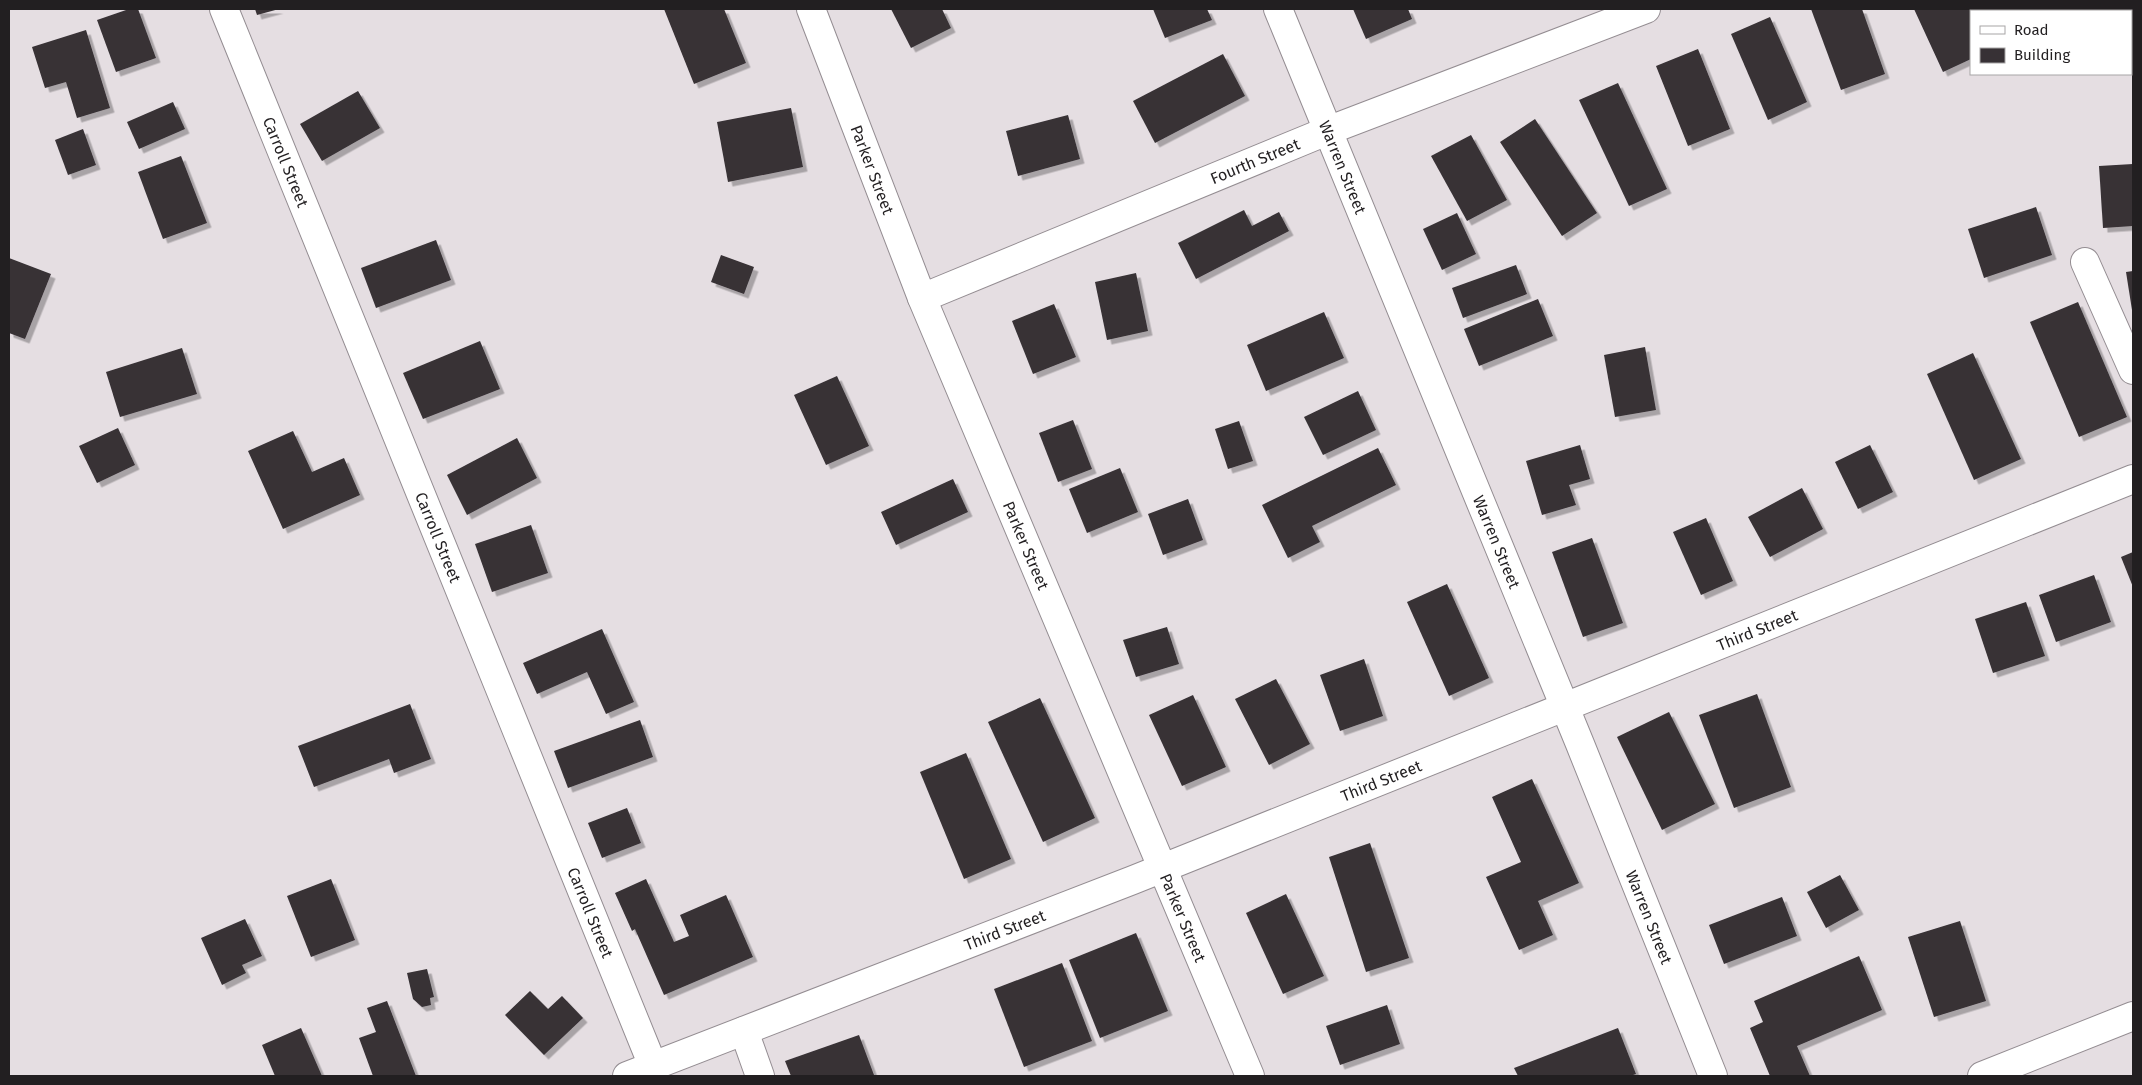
<svg xmlns="http://www.w3.org/2000/svg" width="2142" height="1085" font-family="'Fira Sans',sans-serif">
	<defs>
		<filter id="shadow"><feDropShadow dx="4.5" dy="4.5" stdDeviation="0" flood-color="#0004"/></filter>
	</defs>
	<rect width="100%" height="100%" fill="#e5dee2"/>
	<g fill="#373135" filter="url(#shadow)">
		<path d="M 129,9 L 138,9 L 156,58 L 116,72 L 97,20 Z"/>
		<path d="M 255,9 L 279,9 L 257,15 Z"/>
		<path d="M 664,9 L 724,9 L 746,63 L 694,84 Z"/>
		<path d="M 891,9 L 942,9 L 951,28 L 911,48 Z"/>
		<path d="M 1153,9 L 1207,9 L 1212,20 L 1165,38 Z"/>
		<path d="M 1353,9 L 1408,9 L 1412,19 L 1366,39 Z"/>
		<path d="M 1811,9 L 1862,9 L 1885,74 L 1841,90 Z"/>
		<path d="M 1914,9 L 1984,9 L 1985,11 L 1971,11 L 1971,59 L 1943,72 Z"/>
		<path d="M 2064,9 L 2109,9 L 2110,11 L 2065,11 Z"/>
		<path d="M 1770,17 L 1807,102 L 1768,120 L 1731,34 Z"/>
		<path d="M 86,30 L 110,108 L 77,118 L 66,82 L 45,88 L 32,47 Z"/>
		<path d="M 1698,49 L 1730,129 L 1688,146 L 1656,66 Z"/>
		<path d="M 1223,54 L 1245,96 L 1155,143 L 1133,101 Z"/>
		<path d="M 1618,83 L 1667,189 L 1629,206 L 1579,100 Z"/>
		<path d="M 358,91 L 380,128 L 322,161 L 300,124 Z"/>
		<path d="M 173,102 L 185,129 L 139,149 L 127,122 Z"/>
		<path d="M 791,108 L 803,167 L 728,182 L 717,122 Z"/>
		<path d="M 1068,115 L 1080,159 L 1018,176 L 1006,131 Z"/>
		<path d="M 1535,119 L 1597,213 L 1562,236 L 1500,142 Z"/>
		<path d="M 83,129 L 96,165 L 68,175 L 55,140 Z"/>
		<path d="M 1471,135 L 1507,200 L 1467,221 L 1431,156 Z"/>
		<path d="M 181,156 L 207,223 L 163,239 L 138,172 Z"/>
		<path d="M 2133,164 L 2133,226 L 2103,228 L 2099,166 Z"/>
		<path d="M 2036,207 L 2052,255 L 1984,278 L 1968,229 Z"/>
		<path d="M 1244,210 L 1252,226 L 1279,212 L 1289,231 L 1196,279 L 1178,243 Z"/>
		<path d="M 1457,213 L 1476,254 L 1442,270 L 1423,229 Z"/>
		<path d="M 436,240 L 451,280 L 376,308 L 361,268 Z"/>
		<path d="M 721,255 L 754,267 L 744,294 L 711,282 Z"/>
		<path d="M 9,258 L 51,274 L 25,339 L 9,333 Z"/>
		<path d="M 1516,265 L 1527,294 L 1463,318 L 1452,288 Z"/>
		<path d="M 2133,271 L 2133,310 L 2132,310 L 2126,272 Z"/>
		<path d="M 1136,273 L 1148,331 L 1107,340 L 1095,282 Z"/>
		<path d="M 1538,299 L 1553,336 L 1479,366 L 1464,329 Z"/>
		<path d="M 2078,302 L 2127,417 L 2079,437 L 2030,322 Z"/>
		<path d="M 1054,304 L 1076,357 L 1033,374 L 1012,321 Z"/>
		<path d="M 1324,312 L 1344,358 L 1266,391 L 1247,345 Z"/>
		<path d="M 480,341 L 500,389 L 423,419 L 403,373 Z"/>
		<path d="M 1645,347 L 1656,410 L 1615,417 L 1604,355 Z"/>
		<path d="M 182,348 L 197,394 L 120,417 L 106,372 Z"/>
		<path d="M 1973,353 L 2021,459 L 1974,480 L 1927,374 Z"/>
		<path d="M 837,376 L 869,446 L 826,465 L 794,395 Z"/>
		<path d="M 1358,391 L 1376,430 L 1323,455 L 1304,417 Z"/>
		<path d="M 1073,420 L 1092,469 L 1058,482 L 1039,433 Z"/>
		<path d="M 1239,421 L 1253,461 L 1228,469 L 1215,429 Z"/>
		<path d="M 118,428 L 135,465 L 97,483 L 79,446 Z"/>
		<path d="M 293,431 L 312,472 L 344,458 L 360,495 L 283,529 L 248,451 Z"/>
		<path d="M 517,438 L 537,478 L 467,515 L 447,475 Z"/>
		<path d="M 1580,445 L 1590,479 L 1569,485 L 1576,505 L 1542,515 L 1526,461 Z"/>
		<path d="M 1870,445 L 1893,492 L 1858,509 L 1835,462 Z"/>
		<path d="M 1378,448 L 1396,485 L 1312,526 L 1320,542 L 1288,558 L 1262,505 Z"/>
		<path d="M 1120,468 L 1138,512 L 1087,533 L 1069,489 Z"/>
		<path d="M 953,479 L 968,512 L 896,545 L 881,512 Z"/>
		<path d="M 1802,488 L 1823,529 L 1770,557 L 1748,517 Z"/>
		<path d="M 1188,499 L 1203,540 L 1163,555 L 1148,514 Z"/>
		<path d="M 1706,518 L 1733,581 L 1701,595 L 1673,532 Z"/>
		<path d="M 531,525 L 548,573 L 492,592 L 475,544 Z"/>
		<path d="M 1592,538 L 1623,623 L 1583,637 L 1552,552 Z"/>
		<path d="M 2133,552 L 2133,587 L 2121,557 Z"/>
		<path d="M 2094,575 L 2111,622 L 2056,642 L 2039,595 Z"/>
		<path d="M 1447,584 L 1489,678 L 1449,696 L 1407,602 Z"/>
		<path d="M 2026,602 L 2045,656 L 1993,673 L 1975,619 Z"/>
		<path d="M 1167,627 L 1179,664 L 1136,677 L 1123,640 Z"/>
		<path d="M 602,629 L 634,702 L 606,714 L 587,672 L 537,694 L 523,663 Z"/>
		<path d="M 1364,659 L 1383,716 L 1340,731 L 1320,675 Z"/>
		<path d="M 1276,679 L 1310,744 L 1269,765 L 1235,699 Z"/>
		<path d="M 1757,694 L 1791,787 L 1734,808 L 1699,715 Z"/>
		<path d="M 1193,695 L 1226,767 L 1182,786 L 1149,715 Z"/>
		<path d="M 1040,698 L 1095,818 L 1043,842 L 988,722 Z"/>
		<path d="M 410,704 L 431,759 L 394,773 L 389,759 L 314,787 L 298,746 Z"/>
		<path d="M 1669,712 L 1715,804 L 1662,830 L 1617,737 Z"/>
		<path d="M 640,720 L 653,757 L 568,788 L 554,751 Z"/>
		<path d="M 966,753 L 1011,859 L 964,879 L 920,772 Z"/>
		<path d="M 1532,779 L 1579,883 L 1538,901 L 1553,935 L 1519,950 L 1486,877 L 1521,862 L 1492,797 Z"/>
		<path d="M 627,808 L 641,843 L 602,858 L 588,823 Z"/>
		<path d="M 1370,843 L 1409,958 L 1366,972 L 1329,857 Z"/>
		<path d="M 1840,875 L 1859,910 L 1826,928 L 1807,892 Z"/>
		<path d="M 331,879 L 355,940 L 311,957 L 287,896 Z"/>
		<path d="M 646,879 L 674,942 L 689,936 L 680,915 L 726,895 L 753,957 L 664,995 L 635,929 L 632,931 L 615,893 Z"/>
		<path d="M 1286,894 L 1324,976 L 1283,994 L 1246,913 Z"/>
		<path d="M 1782,897 L 1797,936 L 1724,964 L 1709,925 Z"/>
		<path d="M 245,919 L 262,956 L 242,965 L 246,973 L 222,985 L 201,938 Z"/>
		<path d="M 1960,921 L 1986,1001 L 1934,1017 L 1908,937 Z"/>
		<path d="M 1136,933 L 1168,1011 L 1100,1038 L 1069,960 Z"/>
		<path d="M 1859,956 L 1882,1010 L 1797,1046 L 1810,1076 L 1770,1076 L 1750,1028 L 1763,1022 L 1754,1001 Z"/>
		<path d="M 1062,963 L 1092,1041 L 1024,1067 L 994,989 Z"/>
		<path d="M 427,969 L 434,997 L 430,998 L 431,1005 L 422,1007 L 413,999 L 407,973 Z"/>
		<path d="M 530,991 L 548,1009 L 562,996 L 583,1018 L 544,1055 L 505,1015 Z"/>
		<path d="M 387,1001 L 416,1076 L 373,1076 L 359,1038 L 376,1032 L 367,1008 Z"/>
		<path d="M 1387,1005 L 1400,1044 L 1340,1065 L 1326,1026 Z"/>
		<path d="M 301,1028 L 322,1076 L 275,1076 L 262,1045 Z"/>
		<path d="M 1618,1028 L 1636,1074 L 1630,1076 L 1518,1076 L 1514,1068 Z"/>
		<path d="M 859,1035 L 874,1075 L 791,1076 L 785,1061 Z"/>
	</g>
	<g fill="none" stroke-linecap="round" stroke-linejoin="round">
		<g stroke="#948d92" stroke-width="30">
			<g id="minor">
				<path id="s1" d="M 224,9 L 653,1066"/>
				<path id="s2" d="M 811,9 L 922,298 L 1250,1076"/>
				<path id="s3" d="M 1278,9 L 1580,744 L 1713,1076"/>
				<path d="M 2085,262 L 2133,370"/>
				<path id="s4" d="M 922,298 L 1327,131 L 1646,9"/>
				<path d="M 744,1031 L 760,1076"/>
				<path id="s5" d="M 627,1076 L 1133,880 L 2133,479"/>
				<path d="M 1982,1076 L 2133,1016"/>
			</g>
		</g>
		<use href="#minor" stroke="#fff" stroke-width="28"/>
	</g>
	<g text-anchor="middle" stroke-width="5" stroke-linejoin="round" paint-order="stroke">
		<g font-size="16" fill="#221f21" stroke="#fff">
			<text dy="6" stroke="none"><textPath href="#s4" startOffset="360">Fourth Street</textPath></text>
			<text dy="6" stroke="none"><textPath href="#s1" startOffset="165">Carroll Street</textPath></text>
			<text dy="6" stroke="none"><textPath href="#s3" startOffset="171">Warren Street</textPath></text>
			<text dy="6" stroke="none"><textPath href="#s2" startOffset="172">Parker Street</textPath></text>
			<text dy="6" stroke="none"><textPath href="#s1" startOffset="570">Carroll Street</textPath></text>
			<text dy="6" stroke="none"><textPath href="#s3" startOffset="576">Warren Street</textPath></text>
			<text dy="6" stroke="none"><textPath href="#s2" startOffset="578">Parker Street</textPath></text>
			<text dy="6" stroke="none"><textPath href="#s5" startOffset="1215">Third Street</textPath></text>
			<text dy="6" stroke="none"><textPath href="#s5" startOffset="810">Third Street</textPath></text>
			<text dy="6" stroke="none"><textPath href="#s1" startOffset="975">Carroll Street</textPath></text>
			<text dy="6" stroke="none"><textPath href="#s2" startOffset="982">Parker Street</textPath></text>
			<text dy="6" stroke="none"><textPath href="#s3" startOffset="981">Warren Street</textPath></text>
			<text dy="6" stroke="none"><textPath href="#s5" startOffset="405">Third Street</textPath></text>
		</g>
	</g>
	<rect width="2142" height="1085" fill="none" stroke="#221f21" stroke-width="20"/>
	<rect x="1970" y="10" width="162" height="65" fill="#ffffff" stroke="#a7a5a6"/>
	<rect x="1980" y="26" width="25" height="8" fill="#ffffff" stroke="#a7a5a6"/>
	<text x="2014" y="35" font-size="15" fill="#221f21">Road</text>
	<rect x="1980" y="48" width="25" height="15" fill="#373135" stroke="#a7a5a6"/>
	<text x="2014" y="60" font-size="15" fill="#221f21">Building</text>
</svg>
